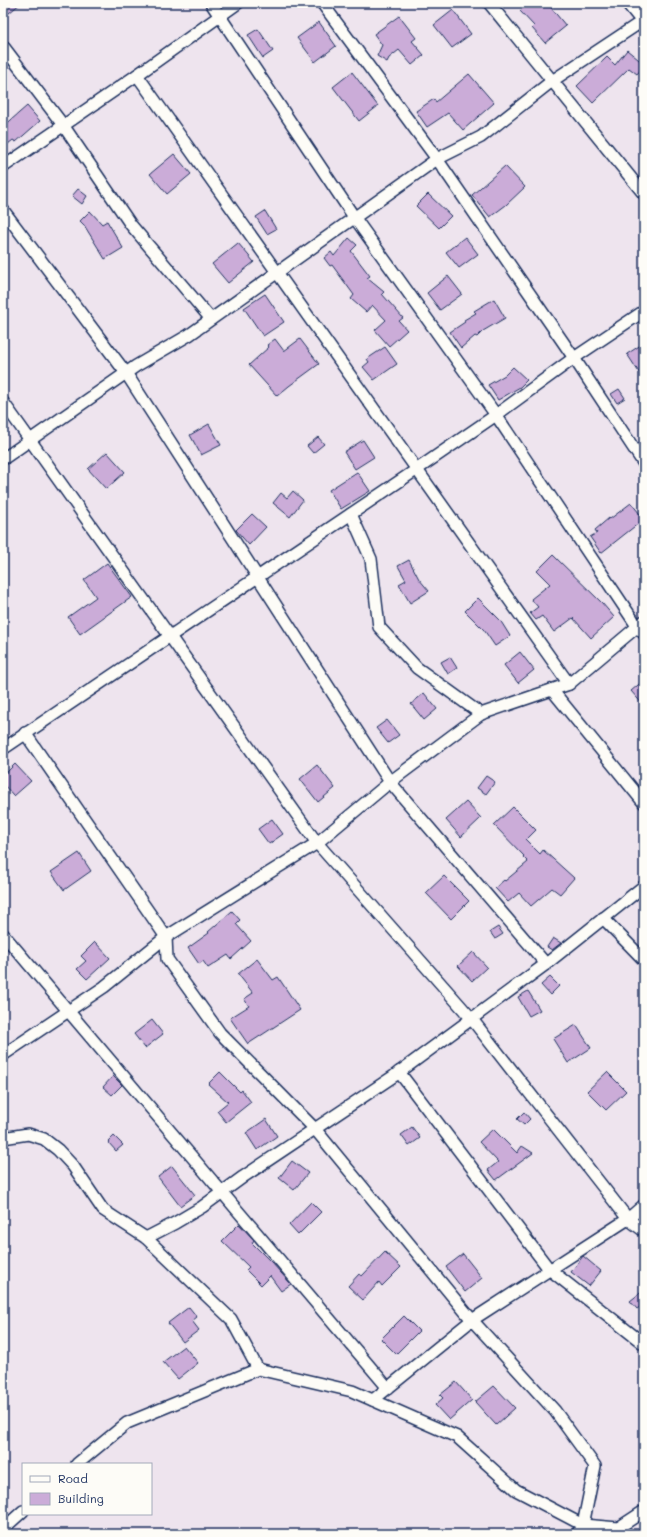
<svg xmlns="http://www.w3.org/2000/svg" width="647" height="1537" font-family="Mali,sans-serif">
	<rect width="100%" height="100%" fill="#eee4ee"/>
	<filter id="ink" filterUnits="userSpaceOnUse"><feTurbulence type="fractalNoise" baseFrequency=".025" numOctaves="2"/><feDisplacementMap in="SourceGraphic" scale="8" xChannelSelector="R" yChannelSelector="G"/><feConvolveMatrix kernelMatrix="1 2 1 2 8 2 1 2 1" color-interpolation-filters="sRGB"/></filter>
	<g filter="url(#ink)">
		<g fill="#cbacd8" stroke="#1b2f5e">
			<path d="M 3,3 L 21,3 L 3,18 Z"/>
			<path d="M 519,3 L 547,3 L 566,26 L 545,43 L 532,28 L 534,26 L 520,11 L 523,8 Z"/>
			<path d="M 453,10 L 471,34 L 452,48 L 434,25 Z"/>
			<path d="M 399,16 L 416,38 L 412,41 L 424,55 L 412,65 L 399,50 L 389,58 L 387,62 L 377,56 L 382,45 L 374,34 Z"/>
			<path d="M 319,22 L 336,46 L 315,62 L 297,38 Z"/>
			<path d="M 258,29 L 273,51 L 263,58 L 248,35 Z"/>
			<path d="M 627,50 L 644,64 L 644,66 L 637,74 L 629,68 L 593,103 L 577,86 L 607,57 L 615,65 Z"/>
			<path d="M 352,72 L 378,106 L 359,121 L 333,87 Z"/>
			<path d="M 469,74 L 494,103 L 463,130 L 448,113 L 427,127 L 416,111 L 434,99 L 436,102 Z"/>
			<path d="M 27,106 L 40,121 L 16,142 L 13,140 L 3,148 L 3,127 Z"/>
			<path d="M 174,154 L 191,174 L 167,194 L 150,174 Z"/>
			<path d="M 505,166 L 525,187 L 506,205 L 490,217 L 472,195 Z"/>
			<path d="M 78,189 L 87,196 L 82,204 L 72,196 Z"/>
			<path d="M 428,194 L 451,216 L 439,228 L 416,206 Z"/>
			<path d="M 90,211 L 102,224 L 107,221 L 123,248 L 105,259 L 84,225 L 80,221 Z"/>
			<path d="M 265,211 L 276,229 L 267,234 L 256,217 Z"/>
			<path d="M 465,237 L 478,254 L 459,268 L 446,252 Z"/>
			<path d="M 349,238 L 357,245 L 351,251 L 370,276 L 367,278 L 384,292 L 382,294 L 403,318 L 399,321 L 407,330 L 389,346 L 375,330 L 386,320 L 372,305 L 366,312 L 351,299 L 354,295 L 332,265 L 330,266 L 324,258 L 331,252 L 334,256 Z"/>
			<path d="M 238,243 L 254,262 L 228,283 L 212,264 Z"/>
			<path d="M 448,276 L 462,294 L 440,310 L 427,293 Z"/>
			<path d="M 265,294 L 284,322 L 263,336 L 244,308 Z"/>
			<path d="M 494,299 L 505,318 L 483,331 L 477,337 L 475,336 L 461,348 L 450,332 L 465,322 L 464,320 L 476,313 L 474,311 Z"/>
			<path d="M 275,339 L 284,351 L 300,339 L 319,364 L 289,386 L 277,396 L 249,365 L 269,347 L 267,345 Z"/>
			<path d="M 644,343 L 644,380 L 627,354 Z"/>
			<path d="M 385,347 L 397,364 L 374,380 L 363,367 L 369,362 L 367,359 Z"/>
			<path d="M 513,367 L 527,380 L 520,387 L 498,400 L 488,385 L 505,375 Z"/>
			<path d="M 619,389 L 625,398 L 617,403 L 611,394 Z"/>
			<path d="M 209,424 L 221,445 L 201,455 L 190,435 Z"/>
			<path d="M 318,437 L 324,444 L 313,453 L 307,446 Z"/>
			<path d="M 363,440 L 374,457 L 355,469 L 344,452 Z"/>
			<path d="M 107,452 L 125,472 L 106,489 L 88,469 Z"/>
			<path d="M 357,472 L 370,491 L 341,509 L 329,490 Z"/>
			<path d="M 293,491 L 303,500 L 290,517 L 273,503 L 281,493 L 287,498 Z"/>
			<path d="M 631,503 L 644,519 L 601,553 L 590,537 L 597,533 L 595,530 L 609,518 L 610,519 Z"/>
			<path d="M 252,514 L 266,527 L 249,545 L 236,530 Z"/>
			<path d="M 553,555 L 602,603 L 614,617 L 591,638 L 573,618 L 554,632 L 542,616 L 536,620 L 530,613 L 538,607 L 531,599 L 550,584 L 537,571 Z"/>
			<path d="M 409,560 L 419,579 L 429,591 L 410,603 L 399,584 L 406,580 L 398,566 Z"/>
			<path d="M 107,563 L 132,597 L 80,634 L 68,617 L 96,597 L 84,580 Z"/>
			<path d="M 478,598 L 500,620 L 510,636 L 495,646 L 484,630 L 465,611 Z"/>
			<path d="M 520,652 L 534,670 L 518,683 L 504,665 Z"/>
			<path d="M 450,657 L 457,668 L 448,674 L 441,662 Z"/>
			<path d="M 644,680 L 644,706 L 631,691 Z"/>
			<path d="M 424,693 L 437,709 L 424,720 L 411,704 Z"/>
			<path d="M 387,720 L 399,735 L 388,743 L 376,728 Z"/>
			<path d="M 15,764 L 31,781 L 14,796 L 3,784 L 3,776 Z"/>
			<path d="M 317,765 L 335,788 L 318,802 L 300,779 Z"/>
			<path d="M 486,776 L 495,782 L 486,794 L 477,788 Z"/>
			<path d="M 466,802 L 481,818 L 461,837 L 446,820 Z"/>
			<path d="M 513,807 L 536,830 L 526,840 L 540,854 L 543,850 L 574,878 L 560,894 L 552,888 L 531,906 L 519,893 L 508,902 L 495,888 L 504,880 L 505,881 L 528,862 L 523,857 L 524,856 L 494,825 Z"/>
			<path d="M 272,819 L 283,834 L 269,844 L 258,829 Z"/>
			<path d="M 79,853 L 91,871 L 64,890 L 51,872 Z"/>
			<path d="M 444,876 L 469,901 L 451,919 L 426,893 Z"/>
			<path d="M 232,911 L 240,920 L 236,924 L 251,941 L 231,959 L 228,955 L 208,968 L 203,961 L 199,964 L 188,948 L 209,933 L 208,932 Z"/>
			<path d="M 498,927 L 503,934 L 495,939 L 490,932 Z"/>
			<path d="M 553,938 L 561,943 L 552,950 L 547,947 Z"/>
			<path d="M 95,942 L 110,958 L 87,979 L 77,969 L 86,961 L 81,956 Z"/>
			<path d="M 473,952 L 487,967 L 472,981 L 458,966 Z"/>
			<path d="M 257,959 L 273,980 L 278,977 L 300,1010 L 248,1044 L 230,1018 L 249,1006 L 244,999 L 253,993 L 238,974 Z"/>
			<path d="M 550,977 L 559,986 L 550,995 L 541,985 Z"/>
			<path d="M 528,991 L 540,1010 L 529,1016 L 518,997 Z"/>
			<path d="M 152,1020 L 163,1034 L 145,1048 L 134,1034 Z"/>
			<path d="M 576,1025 L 591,1048 L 568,1063 L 553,1039 Z"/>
			<path d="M 220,1072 L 240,1092 L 242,1090 L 251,1102 L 226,1122 L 217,1111 L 228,1102 L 208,1084 Z"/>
			<path d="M 607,1072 L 626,1091 L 606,1110 L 587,1091 Z"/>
			<path d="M 113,1076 L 122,1085 L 112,1095 L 103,1087 Z"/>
			<path d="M 524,1112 L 530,1119 L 524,1125 L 517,1119 Z"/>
			<path d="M 266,1119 L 277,1136 L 257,1150 L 246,1133 Z"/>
			<path d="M 412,1127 L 420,1138 L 409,1146 L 401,1135 Z"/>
			<path d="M 493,1129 L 517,1153 L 522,1146 L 533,1153 L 496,1180 L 488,1170 L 498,1162 L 479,1142 Z"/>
			<path d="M 114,1136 L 123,1145 L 116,1151 L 108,1142 Z"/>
			<path d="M 292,1161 L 308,1173 L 294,1190 L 279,1178 Z"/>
			<path d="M 172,1166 L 195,1195 L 180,1206 L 158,1177 Z"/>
			<path d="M 311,1202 L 321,1212 L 298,1235 L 289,1225 Z"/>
			<path d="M 239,1224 L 254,1240 L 252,1243 L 272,1263 L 291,1284 L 281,1291 L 270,1276 L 261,1285 L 246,1270 L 249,1267 L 222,1241 Z"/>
			<path d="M 385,1252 L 401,1267 L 382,1286 L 379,1282 L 363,1300 L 348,1286 L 359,1274 L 362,1276 Z"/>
			<path d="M 463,1254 L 482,1278 L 465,1292 L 446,1267 Z"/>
			<path d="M 583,1256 L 601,1271 L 589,1286 L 571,1272 Z"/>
			<path d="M 644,1290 L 644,1304 L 637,1309 L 630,1301 Z"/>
			<path d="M 189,1307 L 197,1317 L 192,1321 L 199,1330 L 183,1342 L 168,1323 Z"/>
			<path d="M 404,1316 L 419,1331 L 396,1354 L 381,1339 Z"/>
			<path d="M 184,1346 L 198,1363 L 178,1379 L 163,1362 Z"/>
			<path d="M 456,1382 L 472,1400 L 449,1420 L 435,1405 L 443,1398 L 440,1395 Z"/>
			<path d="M 494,1386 L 515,1408 L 496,1425 L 475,1402 Z"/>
		</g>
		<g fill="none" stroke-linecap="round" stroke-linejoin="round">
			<g stroke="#1b2f5e" stroke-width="14">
				<g id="street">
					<path d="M 211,3 L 354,217 L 496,415 L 637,626 L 644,634"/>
					<path d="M 322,3 L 437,159 L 574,358 L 644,464"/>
					<path d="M 489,3 L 644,194"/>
					<path d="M 627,3 L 644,24"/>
					<path d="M 3,46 L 63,125 L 131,225 L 211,319"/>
					<path d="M 137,75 L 238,3"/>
					<path d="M 3,167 L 137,75 L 569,684"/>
					<path d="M 3,210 L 126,373 L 390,782 L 546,964"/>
					<path d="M 3,402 L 317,843 L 471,1018 L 628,1219 L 644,1231"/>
					<path d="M 3,459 L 136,366 L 189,335 L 437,159 L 481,137 L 552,81 L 644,20"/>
					<path d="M 351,514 L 371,559 L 379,627 L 417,668 L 481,714"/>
					<path d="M 552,690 L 644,803"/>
					<path d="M 25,733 L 166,937 L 167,959 L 220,1033 L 315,1129 L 472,1320 L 555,1411 L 595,1466 L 583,1525 L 577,1534"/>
					<path d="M 3,749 L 416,470 L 496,415 L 574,358 L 644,311"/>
					<path d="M 603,918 L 644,960"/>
					<path d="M 3,934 L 388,1388"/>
					<path d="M 3,1055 L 104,987 L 166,937 L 317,843 L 390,782 L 481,714 L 569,684 L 644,621"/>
					<path d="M 399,1072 L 549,1269 L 644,1344"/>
					<path d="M 3,1138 L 28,1134 L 44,1139 L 58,1150 L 73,1166 L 103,1210 L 146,1238 L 231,1319 L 258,1369"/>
					<path d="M 146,1238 L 175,1223 L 202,1207 L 243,1177 L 394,1076 L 546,964 L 644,886"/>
					<path d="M 373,1400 L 472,1320 L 628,1219 L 644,1205"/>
					<path d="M 77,1464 L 127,1423 L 258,1369 L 352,1391 L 457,1437 L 516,1490 L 583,1525 L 618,1528 L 644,1511"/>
					<path d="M 3,1529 L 23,1511"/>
				</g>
			</g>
			<use href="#street" stroke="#fdfcf7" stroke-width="11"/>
		</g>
	</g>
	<rect width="647" height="1537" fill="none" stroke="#fdfcf7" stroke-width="16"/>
	<rect x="8" y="8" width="631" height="1521" fill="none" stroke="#1b2f5e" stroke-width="1.5" filter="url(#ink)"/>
	<rect x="22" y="1463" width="130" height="52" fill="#fdfcf7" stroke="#a3aaba"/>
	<rect x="30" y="1476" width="20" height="6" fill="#fdfcf7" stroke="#a3aaba"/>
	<text x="58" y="1483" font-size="12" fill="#1b2f5e">Road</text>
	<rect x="30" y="1493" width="20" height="12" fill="#cbacd8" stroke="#a3aaba"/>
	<text x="58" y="1503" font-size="12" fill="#1b2f5e">Building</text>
</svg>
